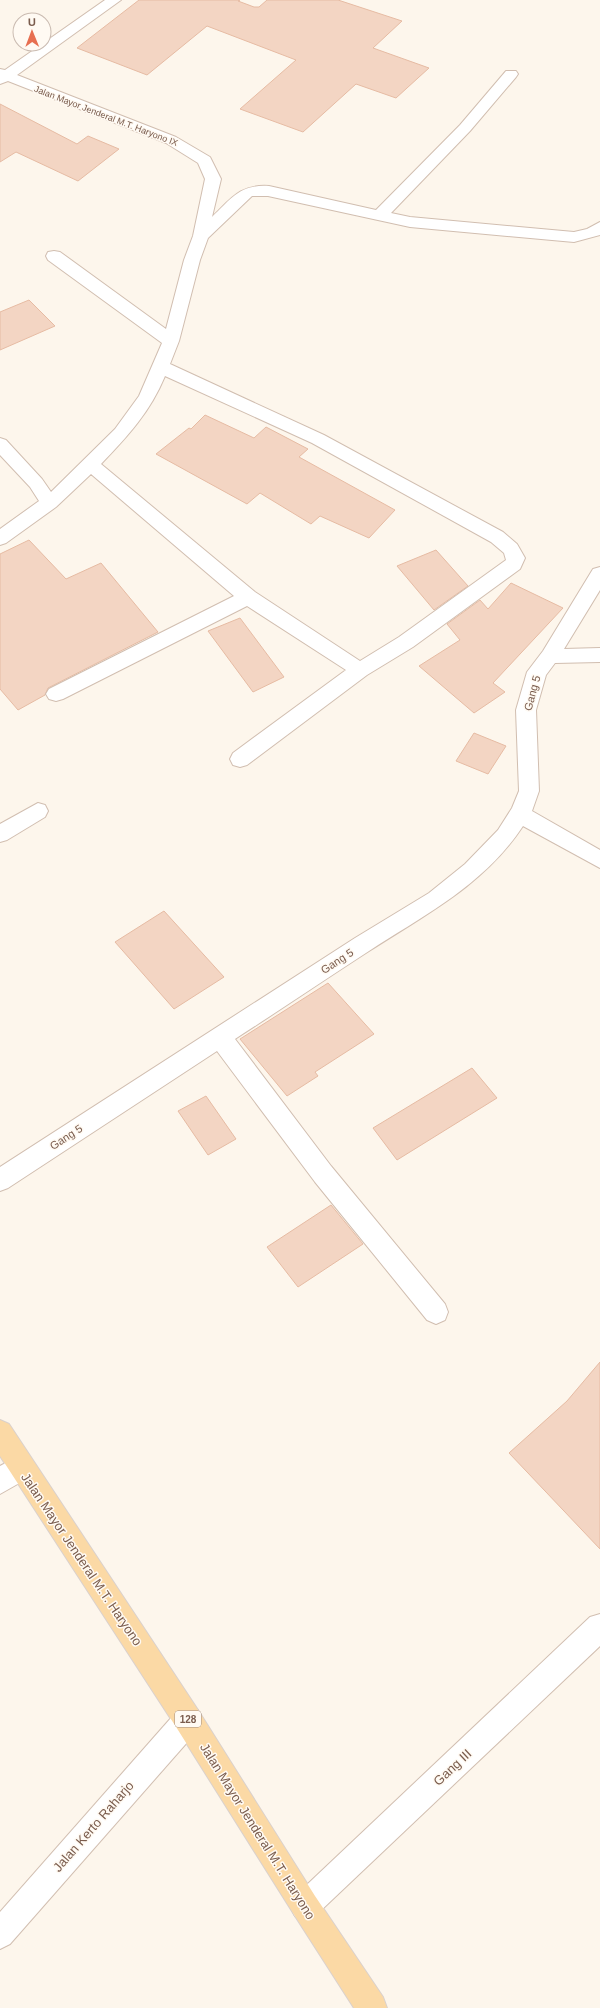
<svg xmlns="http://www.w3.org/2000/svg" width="600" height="2008" font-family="Arial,sans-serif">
	<rect width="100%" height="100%" fill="#fdf6ec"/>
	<g fill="#f3d5c3" stroke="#e6bba3">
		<path d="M 139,0 L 240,0 L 238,1 L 254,7 L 259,7 L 267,0 L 338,0 L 402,21 L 373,48 L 429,68 L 396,98 L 356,84 L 303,132 L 240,109 L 296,60 L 207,26 L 147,75 L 77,48 Z"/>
		<path d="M 0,104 L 77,144 L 88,136 L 119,149 L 78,181 L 16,152 L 0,162 Z"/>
		<path d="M 29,300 L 55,326 L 0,350 L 0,312 Z"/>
		<path d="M 205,415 L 254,438 L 266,427 L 308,449 L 299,457 L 395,510 L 369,538 L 320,516 L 311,524 L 260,493 L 247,504 L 156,454 L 189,428 L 191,429 Z"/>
		<path d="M 29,540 L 66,579 L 101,563 L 158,632 L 48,688 L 45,695 L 18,710 L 0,689 L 0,554 Z"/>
		<path d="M 436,550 L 468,586 L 434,610 L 397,566 Z"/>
		<path d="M 511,583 L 563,608 L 493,683 L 505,692 L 474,713 L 419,666 L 460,640 L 447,624 L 480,600 L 488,609 Z"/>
		<path d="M 240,618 L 284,677 L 253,692 L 208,631 Z"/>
		<path d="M 474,733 L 506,746 L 488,774 L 456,761 Z"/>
		<path d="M 164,911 L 224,977 L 174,1009 L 115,942 Z"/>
		<path d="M 328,983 L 374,1034 L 315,1072 L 318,1076 L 287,1096 L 240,1039 Z"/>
		<path d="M 472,1068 L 497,1098 L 397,1160 L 373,1128 Z"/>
		<path d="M 206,1096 L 236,1139 L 208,1155 L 178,1111 Z"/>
		<path d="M 331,1205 L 363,1244 L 298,1287 L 267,1247 Z"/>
		<path d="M 600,1362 L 600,1549 L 509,1453 L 567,1401 Z"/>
	</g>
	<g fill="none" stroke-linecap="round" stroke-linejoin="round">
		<g stroke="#d1beb0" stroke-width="2">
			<g id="minor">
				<path d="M 105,0 L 121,0 L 17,75 L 176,137 L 210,157 L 221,179 L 212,217 C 231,199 240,184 269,186 L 376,210 L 460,125 L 506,71 L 516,71 L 518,74 L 516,77 L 470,131 L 391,213 L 410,217 L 574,232 L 587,229 L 600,222 L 600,235 L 574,242 L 410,227 L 268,196 L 252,196 L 208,238 L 200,260 L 179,341 L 170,364 L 324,435 L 503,532 L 517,544 L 525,558 L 520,569 L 413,647 L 367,675 L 247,765 L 240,767 L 233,765 L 230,759 L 233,753 L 346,670 L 247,606 L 63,699 L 56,701 L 49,699 L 46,694 L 49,689 L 234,596 L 91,474 L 56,507 L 6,543 L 0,545 L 0,529 L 39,501 L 30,487 L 0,455 L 0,438 L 6,440 L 42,479 L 51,492 L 115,429 L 139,396 L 162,343 L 48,260 L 46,256 L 48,252 L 54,251 L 60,252 L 166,329 L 184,260 L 193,236 L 205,179 L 198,163 L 166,143 L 8,81 L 0,84 L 0,69 L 5,70 ZM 165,376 L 312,443 L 491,542 L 504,553 L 506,560 L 399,637 L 360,661 L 255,592 L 101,464 C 128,436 150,412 165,376 Z"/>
				<path d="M 600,567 L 600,590 L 564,649 L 600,648 L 600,662 L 555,663 L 546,675 L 536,710 L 539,791 L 532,811 L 600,850 L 600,868 L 523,826 C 484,885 426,914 369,951 C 324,980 280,1010 235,1039 L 331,1166 L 445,1304 L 448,1312 L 445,1320 L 436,1324 L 427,1320 L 315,1182 L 217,1051 L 8,1188 L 0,1191 L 0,1167 L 355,938 L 429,893 L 465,864 L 498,830 L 512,808 L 519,791 L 516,710 L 527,672 L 543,651 L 593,569 Z"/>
				<path d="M 38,803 L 45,805 L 48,811 L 45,817 L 7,840 L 0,842 L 0,824 Z"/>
				<path d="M 21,1455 L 30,1459 L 34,1468 L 30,1477 L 0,1494 L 0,1466 Z"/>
				<path d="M 600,1614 L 600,1646 L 315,1916 L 305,1921 L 295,1916 L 290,1906 L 295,1896 L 590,1617 Z"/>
				<path d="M 188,1706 L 198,1710 L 202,1720 L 198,1730 L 10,1944 L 0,1949 L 0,1912 L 178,1710 Z"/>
			</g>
		</g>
		<g stroke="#dad1cd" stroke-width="2">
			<path id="major" d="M 0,1420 L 9,1424 L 198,1710 L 315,1896 L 383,1997 L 387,2008 L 354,2008 L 295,1916 L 178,1730 L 0,1456 Z"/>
		</g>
		<use href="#minor" fill="#fff" fill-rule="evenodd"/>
		<use href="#major" fill="#fbd9a5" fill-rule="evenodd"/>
	</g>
	<g text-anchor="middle" stroke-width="3" stroke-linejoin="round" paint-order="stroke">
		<g font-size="9" fill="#7a5c4d" stroke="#fffaf3">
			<text transform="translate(106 116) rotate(21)" y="3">Jalan Mayor Jenderal M.T. Haryono IX</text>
		</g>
		<rect fill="#fffaf3" stroke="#a28b7f" stroke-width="1" x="175" y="1711" width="26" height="16" rx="3"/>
		<g font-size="10" font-weight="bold" fill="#7a5c4d">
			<text x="188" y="1723">128</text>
		</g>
		<g font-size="11" fill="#7a5c4d" stroke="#fffaf3">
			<text transform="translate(532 693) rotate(-75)" y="4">Gang 5</text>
			<text transform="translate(337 961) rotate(-33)" y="4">Gang 5</text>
			<text transform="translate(66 1137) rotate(-33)" y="4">Gang 5</text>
		</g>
		<g font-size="13" fill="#7a5c4d" stroke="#fffaf3">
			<text transform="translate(82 1559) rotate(56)" y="5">Jalan Mayor Jenderal M.T. Haryono</text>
			<text transform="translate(452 1767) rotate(-43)" y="5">Gang III</text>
			<text transform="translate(93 1826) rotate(-49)" y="5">Jalan Kerto Raharjo</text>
			<text transform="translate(258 1831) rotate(58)" y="5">Jalan Mayor Jenderal M.T. Haryono</text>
		</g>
	</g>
	<g transform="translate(32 32) rotate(359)"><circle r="19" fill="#fffaf3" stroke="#cabbb1"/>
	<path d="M0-3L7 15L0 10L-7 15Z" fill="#e76f51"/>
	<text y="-6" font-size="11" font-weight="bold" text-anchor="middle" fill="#7a5c4d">U</text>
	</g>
</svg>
